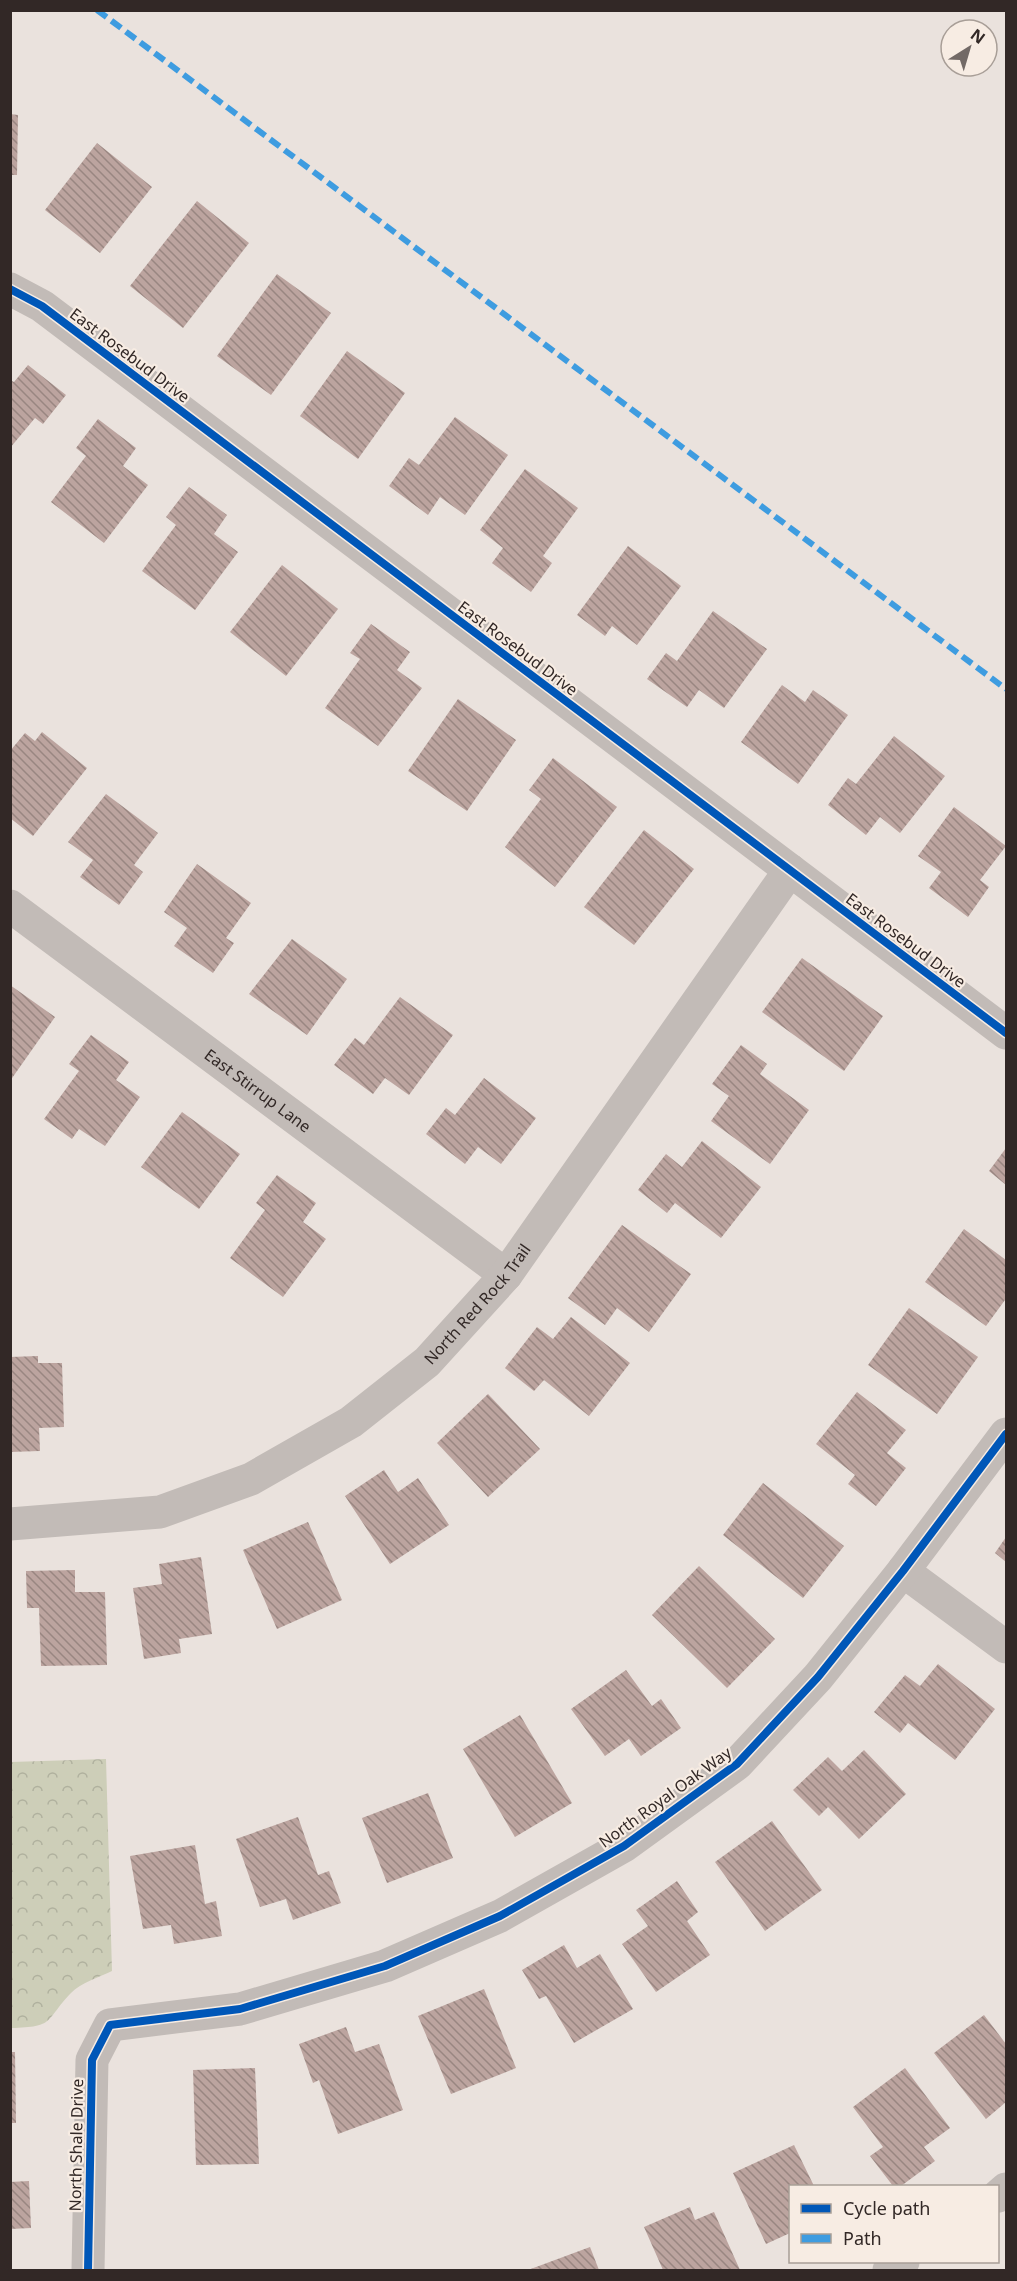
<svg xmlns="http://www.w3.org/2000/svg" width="1017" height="2281" font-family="'Noto Sans',sans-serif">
	<defs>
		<pattern id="forest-crowns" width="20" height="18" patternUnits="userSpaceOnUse" patternTransform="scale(1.5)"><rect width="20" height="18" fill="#cdceb8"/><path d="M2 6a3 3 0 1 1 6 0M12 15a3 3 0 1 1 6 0" fill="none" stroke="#b0b19e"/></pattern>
		<pattern id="building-back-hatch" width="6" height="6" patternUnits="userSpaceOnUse" patternTransform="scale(1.5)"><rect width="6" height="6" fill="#bca49f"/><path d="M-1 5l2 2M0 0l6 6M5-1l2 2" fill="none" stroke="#998681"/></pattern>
	</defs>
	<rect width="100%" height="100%" fill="#eae2dd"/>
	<path fill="url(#forest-crowns)" d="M 106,1759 L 112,1971 C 100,1977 80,1983 71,1993 C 44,2021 56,2027 11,2028 L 11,1762 Z"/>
	<g fill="url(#building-back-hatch)">
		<path d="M 10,114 L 18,115 L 17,175 L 10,175 Z"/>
		<path d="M 97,143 L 152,187 L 100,253 L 45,210 Z"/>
		<path d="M 197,201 L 249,243 L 183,328 L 130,286 Z"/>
		<path d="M 277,274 L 331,313 L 271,395 L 217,356 Z"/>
		<path d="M 347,351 L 405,393 L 358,459 L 300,416 Z"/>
		<path d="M 28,365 L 66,395 L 43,424 L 35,418 L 10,448 L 10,380 L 14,382 Z"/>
		<path d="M 455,417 L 508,455 L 465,515 L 440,497 L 428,515 L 389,486 L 409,458 L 419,465 Z"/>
		<path d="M 98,419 L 136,448 L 123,466 L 148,485 L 104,543 L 51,502 L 86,456 L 76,448 Z"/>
		<path d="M 525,469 L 578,508 L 543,556 L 552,563 L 531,592 L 492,563 L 503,548 L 480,530 Z"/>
		<path d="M 189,487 L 227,515 L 214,534 L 238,552 L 195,610 L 142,571 L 176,525 L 166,517 Z"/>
		<path d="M 628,546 L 681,586 L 637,645 L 612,626 L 605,636 L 577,615 Z"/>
		<path d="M 282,565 L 338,609 L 286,676 L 230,632 Z"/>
		<path d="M 713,611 L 767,649 L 724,708 L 699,690 L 687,707 L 647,679 L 666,653 L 677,661 Z"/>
		<path d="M 371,624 L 410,652 L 397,670 L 422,688 L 378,746 L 325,708 L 360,659 L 350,653 Z"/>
		<path d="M 782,685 L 805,702 L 813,690 L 848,715 L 798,784 L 741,742 Z"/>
		<path d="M 458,699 L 516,740 L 467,811 L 408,771 Z"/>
		<path d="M 42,732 L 87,768 L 33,836 L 10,818 L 10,751 L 25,733 L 35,741 Z"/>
		<path d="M 894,736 L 945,776 L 900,833 L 880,817 L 866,835 L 828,805 L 848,778 L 856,784 Z"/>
		<path d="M 553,758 L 617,807 L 555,887 L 505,847 L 541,799 L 529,790 Z"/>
		<path d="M 106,794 L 158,833 L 134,865 L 143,872 L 119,905 L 80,877 L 93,860 L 68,842 Z"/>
		<path d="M 954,807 L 1006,846 L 980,880 L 989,887 L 968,917 L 929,888 L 941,872 L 918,856 Z"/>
		<path d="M 644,830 L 694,869 L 634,945 L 584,907 Z"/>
		<path d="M 197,864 L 251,903 L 226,938 L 234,943 L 213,973 L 174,946 L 187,928 L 164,912 Z"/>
		<path d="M 292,939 L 347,979 L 307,1035 L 249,994 Z"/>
		<path d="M 802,958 L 883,1016 L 844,1071 L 762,1012 Z"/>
		<path d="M 10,985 L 55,1017 L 10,1081 Z"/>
		<path d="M 400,997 L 453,1035 L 409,1095 L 385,1078 L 373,1094 L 334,1065 L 355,1038 L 364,1045 Z"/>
		<path d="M 91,1035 L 129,1062 L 116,1080 L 140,1097 L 105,1146 L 79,1129 L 72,1139 L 44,1119 L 79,1071 L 69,1064 Z"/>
		<path d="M 741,1045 L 767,1064 L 760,1074 L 809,1110 L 770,1164 L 711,1121 L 729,1096 L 712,1084 Z"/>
		<path d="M 484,1078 L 536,1118 L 501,1164 L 478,1147 L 465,1164 L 426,1134 L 446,1108 L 455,1115 Z"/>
		<path d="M 182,1112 L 240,1154 L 199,1209 L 141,1167 Z"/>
		<path d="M 702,1141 L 761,1187 L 721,1238 L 675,1203 L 667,1213 L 638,1190 L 666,1154 L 682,1167 Z"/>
		<path d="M 1006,1148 L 1006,1185 L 989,1171 Z"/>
		<path d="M 277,1175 L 316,1203 L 303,1222 L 326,1239 L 283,1297 L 230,1258 L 265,1210 L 256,1203 Z"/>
		<path d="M 622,1225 L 691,1274 L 649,1332 L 617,1308 L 605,1325 L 568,1298 Z"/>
		<path d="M 964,1229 L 1006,1260 L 1006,1302 L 1005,1300 L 986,1326 L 925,1282 Z"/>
		<path d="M 909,1308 L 978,1357 L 937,1414 L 868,1365 Z"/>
		<path d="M 571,1317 L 630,1363 L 589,1416 L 544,1380 L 534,1391 L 505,1368 L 537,1327 L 553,1339 Z"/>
		<path d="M 38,1356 L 38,1363 L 62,1363 L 64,1427 L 39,1428 L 40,1451 L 10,1452 L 10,1357 Z"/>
		<path d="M 857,1392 L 906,1430 L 887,1453 L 906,1468 L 876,1506 L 848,1484 L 855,1475 L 816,1444 Z"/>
		<path d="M 488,1394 L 540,1449 L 488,1497 L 437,1443 Z"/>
		<path d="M 384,1470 L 398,1492 L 418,1478 L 449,1525 L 390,1564 L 345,1496 Z"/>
		<path d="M 763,1483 L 844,1546 L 803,1598 L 723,1535 Z"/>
		<path d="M 308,1522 L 342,1600 L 277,1629 L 243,1550 Z"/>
		<path d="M 1006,1537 L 1006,1562 L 995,1553 Z"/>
		<path d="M 201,1557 L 212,1634 L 179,1639 L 181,1653 L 144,1659 L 133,1588 L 162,1584 L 159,1564 Z"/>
		<path d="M 699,1566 L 775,1639 L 727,1688 L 652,1615 Z"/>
		<path d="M 75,1570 L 75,1592 L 105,1592 L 107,1665 L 41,1666 L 39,1608 L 27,1608 L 26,1571 Z"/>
		<path d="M 938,1664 L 995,1709 L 955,1760 L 908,1723 L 900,1733 L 874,1712 L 905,1675 L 920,1686 Z"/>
		<path d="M 626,1670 L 652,1706 L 661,1699 L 681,1728 L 641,1756 L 629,1739 L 605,1756 L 571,1709 Z"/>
		<path d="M 520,1715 L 572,1803 L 515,1837 L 463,1749 Z"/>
		<path d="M 864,1750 L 906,1794 L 859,1839 L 828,1807 L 819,1816 L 793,1790 L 828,1757 L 842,1771 Z"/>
		<path d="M 428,1793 L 453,1858 L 387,1883 L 362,1818 Z"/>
		<path d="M 298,1817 L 318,1875 L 329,1871 L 341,1903 L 293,1920 L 286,1899 L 260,1907 L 236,1839 Z"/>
		<path d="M 772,1821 L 822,1890 L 765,1931 L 715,1862 Z"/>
		<path d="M 195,1845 L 205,1904 L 216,1901 L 222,1936 L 174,1944 L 171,1925 L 143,1929 L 130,1856 Z"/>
		<path d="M 677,1881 L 698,1912 L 687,1921 L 710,1955 L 656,1992 L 622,1944 L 648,1926 L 636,1910 Z"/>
		<path d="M 564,1945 L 577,1968 L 600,1954 L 633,2009 L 574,2043 L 546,1996 L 539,1999 L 522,1970 Z"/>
		<path d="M 484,1989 L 516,2068 L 451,2094 L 418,2016 Z"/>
		<path d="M 984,2015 L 1006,2044 L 1006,2102 L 986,2119 L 934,2053 Z"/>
		<path d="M 346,2027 L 355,2052 L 379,2044 L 403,2110 L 338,2134 L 319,2080 L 313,2083 L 299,2044 Z"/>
		<path d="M 10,2052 L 15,2052 L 16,2123 L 10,2123 Z"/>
		<path d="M 255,2068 L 259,2164 L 196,2165 L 193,2070 Z"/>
		<path d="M 905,2068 L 950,2128 L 924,2147 L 935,2161 L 901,2186 L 893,2186 L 870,2156 L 883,2147 L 853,2107 Z"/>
		<path d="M 794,2145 L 814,2186 L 790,2186 L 790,2233 L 766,2244 L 733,2173 Z"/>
		<path d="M 29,2181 L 31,2228 L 10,2229 L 10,2182 Z"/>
		<path d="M 690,2207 L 695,2220 L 714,2212 L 740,2270 L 663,2270 L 644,2227 Z"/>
		<path d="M 590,2247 L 599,2270 L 528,2270 Z"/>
	</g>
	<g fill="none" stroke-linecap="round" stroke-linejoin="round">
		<g stroke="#c2bbb7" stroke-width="33">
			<path d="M 10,289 L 42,306 L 1006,1033"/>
			<path id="s1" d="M 10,906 L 506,1275"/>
			<path id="s2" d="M 10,1524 L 160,1512 L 251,1479 L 351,1422 L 427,1362 L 506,1275 L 790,870"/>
			<path d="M 903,1571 L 1006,1647"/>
			<path d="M 998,2196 L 1006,2189"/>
			<path d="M 88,2270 L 92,2060 L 110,2025 L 240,2009 L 385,1966 L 500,1916 L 624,1846 L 737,1764 L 818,1677 L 903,1571 L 1006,1434"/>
			<path d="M 889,2270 L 903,2262"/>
		</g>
		<path stroke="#3e9ce0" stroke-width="6" stroke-dasharray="12 6" stroke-linecap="butt" d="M 97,10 L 1006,689"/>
		<g stroke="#f7ece3" stroke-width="11">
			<g id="cycleway">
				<path d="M 10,289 L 42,306 L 1006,1033"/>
				<path d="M 88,2270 L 92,2060 L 110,2025 L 240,2009 L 385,1966 L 500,1916 L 624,1846 L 737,1764 L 818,1677 L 903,1571 L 1006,1434"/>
			</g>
		</g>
		<use href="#cycleway" stroke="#0057b8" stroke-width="8"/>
	</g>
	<g text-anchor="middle" stroke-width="4.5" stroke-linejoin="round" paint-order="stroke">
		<g font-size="16" fill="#322826" stroke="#f7ece3">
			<text transform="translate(130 355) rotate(37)" y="6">East Rosebud Drive</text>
			<text transform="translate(518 648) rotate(37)" y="6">East Rosebud Drive</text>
			<text transform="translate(906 940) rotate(37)" y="6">East Rosebud Drive</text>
			<text dy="6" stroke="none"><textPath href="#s1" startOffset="309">East Stirrup Lane</textPath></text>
			<text dy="6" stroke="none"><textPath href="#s2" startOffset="536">North Red Rock Trail</textPath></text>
			<text transform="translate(665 1797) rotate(-36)" y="6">North Royal Oak Way</text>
			<text transform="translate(76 2145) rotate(-89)" y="6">North Shale Drive</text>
		</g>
	</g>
	<rect width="1017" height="2281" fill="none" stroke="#322826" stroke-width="24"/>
	<rect x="789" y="2185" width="210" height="78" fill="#f7ece3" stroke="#a89e97" stroke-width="1.5"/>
	<rect x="801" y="2204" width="30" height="9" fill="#0057b8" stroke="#a89e97" stroke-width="1.5"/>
	<text x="843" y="2215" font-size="18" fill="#322826">Cycle path</text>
	<rect x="801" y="2234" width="30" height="9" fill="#3e9ce0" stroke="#a89e97" stroke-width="1.5"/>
	<text x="843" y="2245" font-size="18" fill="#322826">Path</text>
	<g transform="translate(969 48) rotate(37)"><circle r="28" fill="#f7ece3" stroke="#a89e97" stroke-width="1.5"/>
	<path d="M0-4.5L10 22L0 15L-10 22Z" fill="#726966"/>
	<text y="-9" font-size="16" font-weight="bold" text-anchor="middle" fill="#322826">N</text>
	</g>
</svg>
